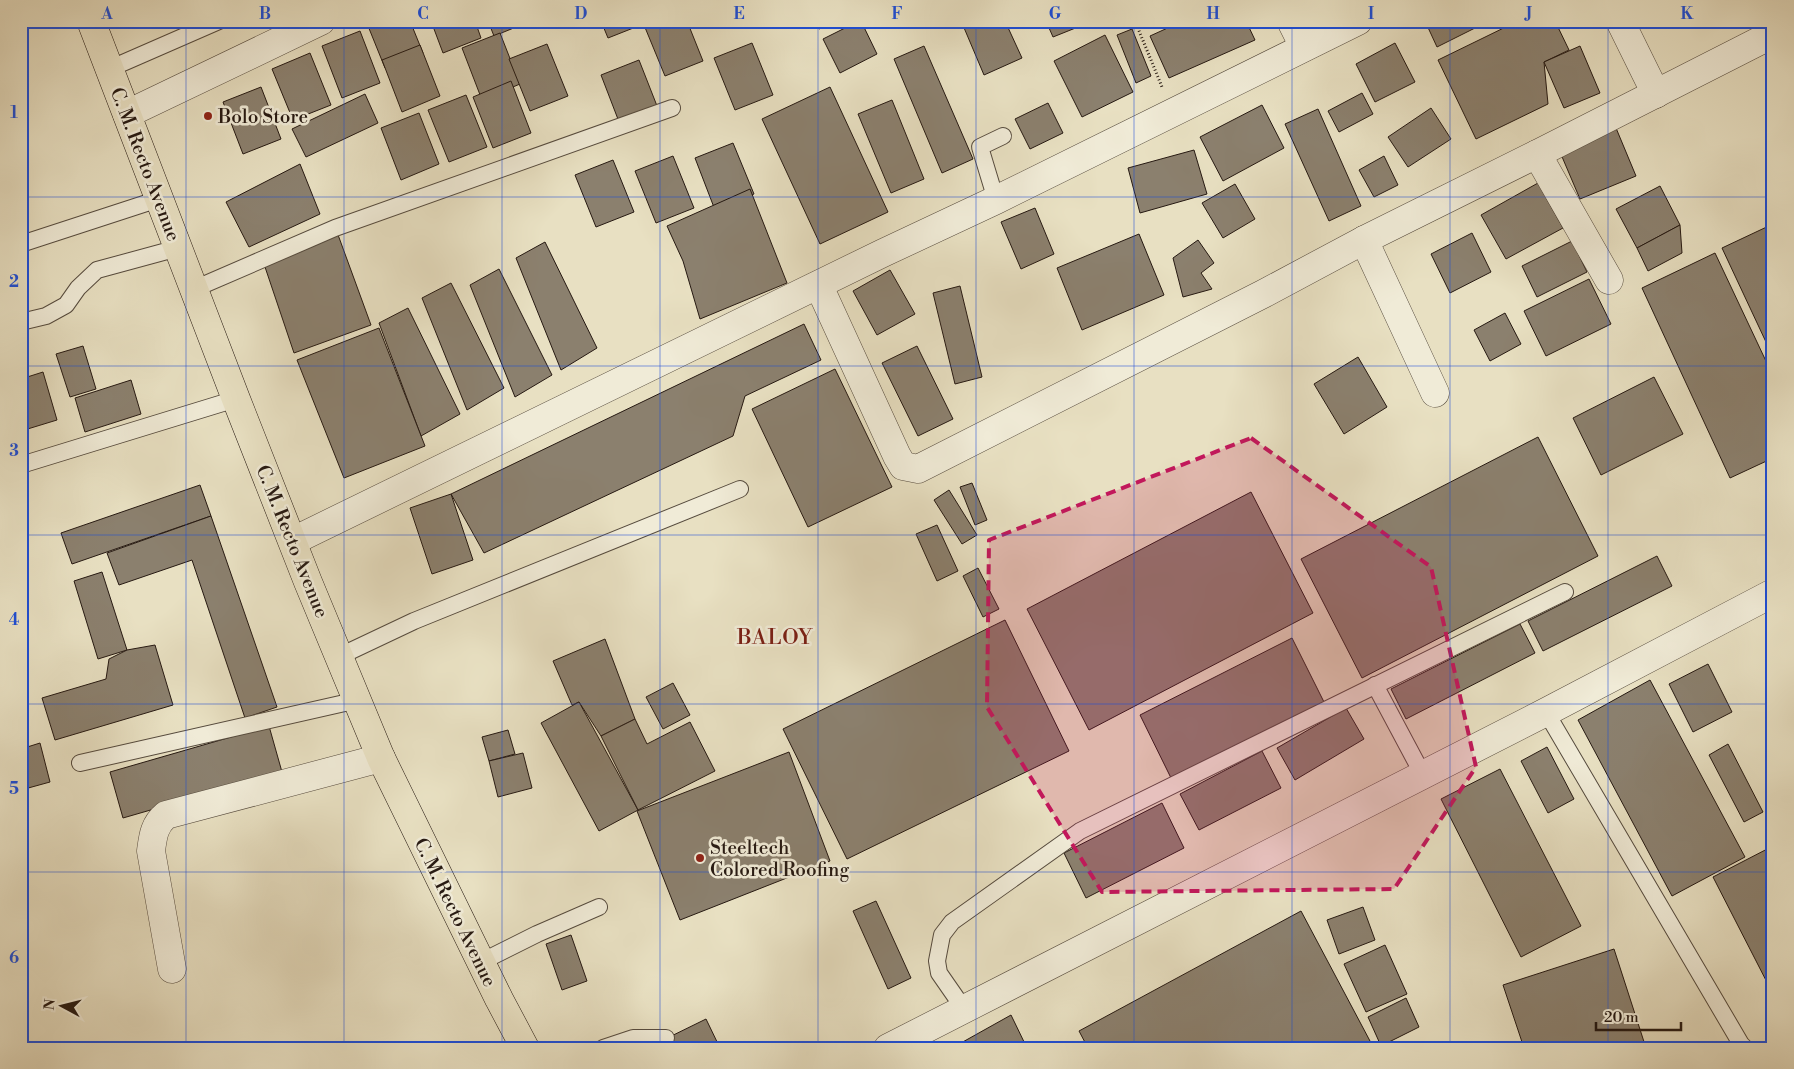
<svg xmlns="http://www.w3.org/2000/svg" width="1794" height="1069" font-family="'Libre Bodoni',serif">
	<rect width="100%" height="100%" fill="#e8e0c2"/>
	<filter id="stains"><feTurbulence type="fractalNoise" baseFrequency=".004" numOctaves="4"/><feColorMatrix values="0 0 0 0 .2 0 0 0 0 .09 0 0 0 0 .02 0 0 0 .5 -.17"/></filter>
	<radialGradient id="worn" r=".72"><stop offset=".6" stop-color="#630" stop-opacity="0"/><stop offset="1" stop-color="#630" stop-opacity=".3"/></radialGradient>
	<g fill="#8b806e" stroke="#261912">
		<path d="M 366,21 L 410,21 L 423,53 L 385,68 Z"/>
		<path d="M 431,21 L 475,21 L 481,38 L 443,53 Z"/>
		<path d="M 488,21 L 531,21 L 494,36 Z"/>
		<path d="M 601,21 L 645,21 L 646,23 L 608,38 Z"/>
		<path d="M 652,21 L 687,21 L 703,61 L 665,76 L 644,25 Z"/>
		<path d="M 816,21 L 841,21 L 819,29 Z"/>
		<path d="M 859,21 L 861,21 L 877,54 L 840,73 L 823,39 Z"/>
		<path d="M 966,21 L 1005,21 L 1022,58 L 984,75 L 962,23 Z"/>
		<path d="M 1046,21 L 1093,21 L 1053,37 Z"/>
		<path d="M 1183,21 L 1246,21 L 1255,40 L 1169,78 L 1150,36 Z"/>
		<path d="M 1425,21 L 1489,21 L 1437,47 Z"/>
		<path d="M 1518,21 L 1555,21 L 1569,50 L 1544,62 L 1548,104 L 1476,139 L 1438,60 Z"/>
		<path d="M 1132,29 L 1151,76 L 1136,83 L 1117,35 Z"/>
		<path d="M 360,31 L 380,83 L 342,98 L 322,46 Z"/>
		<path d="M 500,33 L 520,84 L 482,100 L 462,48 Z"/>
		<path d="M 1105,35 L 1133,92 L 1082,117 L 1054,61 Z"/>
		<path d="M 752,43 L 773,95 L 735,110 L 714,58 Z"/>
		<path d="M 1395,43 L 1415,82 L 1375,102 L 1356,64 Z"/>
		<path d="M 547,44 L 568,96 L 530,111 L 509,59 Z"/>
		<path d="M 420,45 L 440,96 L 402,112 L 382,60 Z"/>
		<path d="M 924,46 L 973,159 L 942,173 L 894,59 Z"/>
		<path d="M 1580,46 L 1600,93 L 1564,108 L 1544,62 Z"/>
		<path d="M 310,53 L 331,105 L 293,120 L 272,69 Z"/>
		<path d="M 639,60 L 659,111 L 621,127 L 601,75 Z"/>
		<path d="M 511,81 L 531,133 L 493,148 L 473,97 Z"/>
		<path d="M 261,87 L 281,139 L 243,154 L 223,102 Z"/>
		<path d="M 830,87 L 888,212 L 820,244 L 762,119 Z"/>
		<path d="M 1362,93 L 1373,114 L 1339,132 L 1328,111 Z"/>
		<path d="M 365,94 L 378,123 L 306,157 L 292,129 Z"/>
		<path d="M 466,95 L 487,147 L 449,162 L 428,110 Z"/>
		<path d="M 892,100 L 924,179 L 891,193 L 858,114 Z"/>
		<path d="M 1048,103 L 1063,133 L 1030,149 L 1015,119 Z"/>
		<path d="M 1262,105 L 1284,148 L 1223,181 L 1200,137 Z"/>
		<path d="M 1431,108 L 1451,139 L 1408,167 L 1388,137 Z"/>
		<path d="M 1318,109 L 1361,206 L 1329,221 L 1285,124 Z"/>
		<path d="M 419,113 L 439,164 L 401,180 L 381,128 Z"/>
		<path d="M 1616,128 L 1636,176 L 1580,199 L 1560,152 Z"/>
		<path d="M 733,143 L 754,194 L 715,210 L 695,158 Z"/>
		<path d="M 1194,150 L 1207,194 L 1140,213 L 1128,168 Z"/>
		<path d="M 673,156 L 694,208 L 656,223 L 635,171 Z"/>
		<path d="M 1384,156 L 1398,185 L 1374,197 L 1359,170 Z"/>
		<path d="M 613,160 L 634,212 L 596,227 L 575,175 Z"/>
		<path d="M 300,164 L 320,214 L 249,247 L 226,202 Z"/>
		<path d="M 1538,183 L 1563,228 L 1506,259 L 1481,215 Z"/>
		<path d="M 1235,184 L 1255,219 L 1223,238 L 1202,203 Z"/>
		<path d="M 1660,186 L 1680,225 L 1637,248 L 1616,209 Z"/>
		<path d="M 750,189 L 787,283 L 700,319 L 683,261 L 667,226 Z"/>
		<path d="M 1035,208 L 1054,254 L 1021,269 L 1001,222 Z"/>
		<path d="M 1773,224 L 1773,357 L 1722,248 Z"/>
		<path d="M 1680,225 L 1682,253 L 1648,271 L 1637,248 Z"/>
		<path d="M 337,232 L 371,325 L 294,353 L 264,264 Z"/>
		<path d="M 1472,233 L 1491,272 L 1450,293 L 1431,254 Z"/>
		<path d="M 1139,234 L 1164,295 L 1082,330 L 1057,268 Z"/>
		<path d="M 1198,240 L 1214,263 L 1201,273 L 1212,289 L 1183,297 L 1173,258 Z"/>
		<path d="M 1572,241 L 1587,272 L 1537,297 L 1522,266 Z"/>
		<path d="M 545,242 L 597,348 L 561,370 L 516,258 Z"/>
		<path d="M 1715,253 L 1773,376 L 1773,458 L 1730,478 L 1642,288 Z"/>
		<path d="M 499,269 L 552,375 L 515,397 L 470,285 Z"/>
		<path d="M 890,270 L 915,314 L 877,335 L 853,291 Z"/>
		<path d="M 1589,279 L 1611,324 L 1546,356 L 1524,311 Z"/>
		<path d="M 451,283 L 504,388 L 467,410 L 422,298 Z"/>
		<path d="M 960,286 L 982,377 L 955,384 L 933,293 Z"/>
		<path d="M 408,308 L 460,414 L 421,436 L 379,323 Z"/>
		<path d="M 1505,313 L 1521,344 L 1490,361 L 1474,330 Z"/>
		<path d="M 804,324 L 821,360 L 745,396 L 733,436 L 484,553 L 451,494 Z"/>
		<path d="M 379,328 L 425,446 L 344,478 L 297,360 Z"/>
		<path d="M 83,346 L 96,389 L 70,397 L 56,354 Z"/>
		<path d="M 917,346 L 953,419 L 918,436 L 882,363 Z"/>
		<path d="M 1358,357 L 1387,407 L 1344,434 L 1314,384 Z"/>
		<path d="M 835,369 L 892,487 L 808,527 L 752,409 Z"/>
		<path d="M 43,372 L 57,420 L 21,431 L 21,379 Z"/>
		<path d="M 1654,377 L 1683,434 L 1601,475 L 1573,418 Z"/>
		<path d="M 131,380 L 141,414 L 85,432 L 75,398 Z"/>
		<path d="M 1538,437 L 1598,556 L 1362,678 L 1301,559 Z"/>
		<path d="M 972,483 L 987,520 L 975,525 L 960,487 Z"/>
		<path d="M 200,485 L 211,516 L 72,564 L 61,533 Z"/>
		<path d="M 949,490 L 977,535 L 962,544 L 934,500 Z"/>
		<path d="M 1251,492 L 1313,613 L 1089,730 L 1027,609 Z"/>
		<path d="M 451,494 L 473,560 L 432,574 L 410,508 Z"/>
		<path d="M 211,516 L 277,707 L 245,718 L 192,560 L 119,585 L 107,553 Z"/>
		<path d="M 937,525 L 958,571 L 937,581 L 916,534 Z"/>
		<path d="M 1657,556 L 1672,586 L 1543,651 L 1528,621 Z"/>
		<path d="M 978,568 L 999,609 L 983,617 L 963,576 Z"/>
		<path d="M 102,572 L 127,650 L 98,659 L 74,581 Z"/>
		<path d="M 1005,620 L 1069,751 L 847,859 L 783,729 Z"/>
		<path d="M 1520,624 L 1535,653 L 1406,719 L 1391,689 Z"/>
		<path d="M 1292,638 L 1324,702 L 1172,780 L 1140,715 Z"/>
		<path d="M 605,639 L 635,719 L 601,736 L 579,702 L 572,705 L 553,661 Z"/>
		<path d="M 155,645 L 173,705 L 55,740 L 42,698 L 106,679 L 109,659 L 127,650 Z"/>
		<path d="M 1708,664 L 1732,712 L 1693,732 L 1669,684 Z"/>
		<path d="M 1650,680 L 1745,857 L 1672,896 L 1578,720 Z"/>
		<path d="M 673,683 L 690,715 L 663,729 L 646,697 Z"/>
		<path d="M 579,702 L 638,810 L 599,831 L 541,723 Z"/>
		<path d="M 1346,708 L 1364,739 L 1295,780 L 1277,748 Z"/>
		<path d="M 635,719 L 647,744 L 690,722 L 715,771 L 638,810 L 601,736 Z"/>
		<path d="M 269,726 L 282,772 L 123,818 L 110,772 Z"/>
		<path d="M 508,730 L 515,754 L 489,761 L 482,737 Z"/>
		<path d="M 40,743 L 50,782 L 21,790 L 21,749 Z"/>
		<path d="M 1728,744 L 1763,812 L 1744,822 L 1709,755 Z"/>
		<path d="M 1547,747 L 1574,799 L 1548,813 L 1521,761 Z"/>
		<path d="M 1262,751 L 1281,788 L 1199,830 L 1180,794 Z"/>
		<path d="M 789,752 L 830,861 L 680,920 L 637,811 Z"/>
		<path d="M 523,753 L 532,788 L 498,797 L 489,761 Z"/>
		<path d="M 1500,769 L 1581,926 L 1521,957 L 1441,799 Z"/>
		<path d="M 1162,803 L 1184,848 L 1086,898 L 1064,853 Z"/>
		<path d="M 1773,846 L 1773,994 L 1713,877 Z"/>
		<path d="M 876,901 L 911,978 L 888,989 L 853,911 Z"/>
		<path d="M 1363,907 L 1375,940 L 1339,954 L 1327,920 Z"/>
		<path d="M 1301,911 L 1370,1041 L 1357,1048 L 1088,1048 L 1079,1031 Z"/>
		<path d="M 571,935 L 587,981 L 562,990 L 546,944 Z"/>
		<path d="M 1385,945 L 1407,994 L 1366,1012 L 1344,964 Z"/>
		<path d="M 1614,949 L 1646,1048 L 1524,1048 L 1503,985 Z"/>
		<path d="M 1406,998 L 1419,1027 L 1381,1046 L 1368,1017 Z"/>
		<path d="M 1011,1015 L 1027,1048 L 952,1048 Z"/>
		<path d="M 706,1019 L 720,1048 L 647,1048 Z"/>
	</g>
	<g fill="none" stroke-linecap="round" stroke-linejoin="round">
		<g stroke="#564b3e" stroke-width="18">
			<g id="service">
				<path d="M 109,69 L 219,21"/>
				<path d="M 996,200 L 980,147 L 1003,136"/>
				<path d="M 21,244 L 159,199"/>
				<path d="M 194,289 L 335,228 L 672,108"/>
				<path d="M 21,322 L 46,316 L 66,305 L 78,288 L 97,270 L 178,248"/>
				<path d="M 21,465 L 236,399"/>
				<path d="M 340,656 L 414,621 L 740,489"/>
				<path d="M 1375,685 L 1423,775"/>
				<path d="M 1546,712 L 1741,1044 L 1745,1048"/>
				<path d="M 80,763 L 358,700"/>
				<path d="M 481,962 L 537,934 L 599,907"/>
				<path d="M 964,1009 L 939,973 L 937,961 L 942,935 L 952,922 L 1080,831 L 1565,592"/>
				<path d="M 603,1048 L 633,1038 L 666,1038"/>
			</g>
		</g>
		<g stroke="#564b3e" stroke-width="29">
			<g id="minor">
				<path d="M 1291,21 L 1304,47"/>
				<path d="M 1620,21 L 1656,94"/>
				<path d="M 127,114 L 321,21"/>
				<path d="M 1537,154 L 1609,280"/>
				<path d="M 1364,240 L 1435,393"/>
				<path d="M 819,286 L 897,456 L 903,466 L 918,469 L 1263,294 L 1364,240 L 1537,154 L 1773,34"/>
				<path d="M 293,541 L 883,253 L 996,200 L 1358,21"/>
				<path d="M 172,969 L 151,851 C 153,836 154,825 166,815 L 381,758"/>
				<path d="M 888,1048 L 1546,712 L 1773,593"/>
			</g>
		</g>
		<g stroke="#261912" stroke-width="29">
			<path id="trunk" d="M 91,21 L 236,399 L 308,582 L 381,758 L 499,999 L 525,1048"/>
		</g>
		<path stroke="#261912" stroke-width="3" stroke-dasharray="1 2.5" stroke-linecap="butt" d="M 1135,21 L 1162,87"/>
		<use href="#service" stroke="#f0ebd7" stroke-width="16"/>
		<use href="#minor" stroke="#f0ebd7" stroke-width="28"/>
		<use href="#trunk" stroke="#e8e0c2" stroke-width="28"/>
	</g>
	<path fill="#c2185b" fill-opacity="0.2" stroke="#c2185b" stroke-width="4" stroke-dasharray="10 6" stroke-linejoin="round" d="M 1251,438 L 1431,567 L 1476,767 L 1394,889 L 1102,892 L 987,707 L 989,540 Z"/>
	<path fill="none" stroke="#1d4ed8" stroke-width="1" stroke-opacity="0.55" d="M 186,21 L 186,1048M 344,21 L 344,1048M 502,21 L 502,1048M 660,21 L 660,1048M 818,21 L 818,1048M 976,21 L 976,1048M 1134,21 L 1134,1048M 1292,21 L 1292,1048M 1450,21 L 1450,1048M 1608,21 L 1608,1048M 21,197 L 1773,197M 21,366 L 1773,366M 21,535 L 1773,535M 21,704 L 1773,704M 21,872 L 1773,872"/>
	<g fill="#8f2418" stroke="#f0ebd7" stroke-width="2">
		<circle cx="208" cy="116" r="5"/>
		<circle cx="700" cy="858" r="5"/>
	</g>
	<g text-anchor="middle" stroke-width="5" stroke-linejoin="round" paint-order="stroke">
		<g font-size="19" fill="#261912" stroke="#f0ebd7" text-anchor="start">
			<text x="218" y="123">Bolo Store</text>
			<text x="710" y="854">Steeltech<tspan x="710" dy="22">Colored Roofing</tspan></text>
		</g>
		<g font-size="19" fill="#261912" stroke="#f0ebd7">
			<text transform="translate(146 164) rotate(69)" y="7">C. M. Recto Avenue</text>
			<text transform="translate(293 541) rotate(68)" y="7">C. M. Recto Avenue</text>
			<text transform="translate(456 912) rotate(64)" y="7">C. M. Recto Avenue</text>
		</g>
		<g font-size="21" letter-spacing="1" fill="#7a1f14" stroke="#f0ebd7">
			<text x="775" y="644">BALOY</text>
		</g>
	</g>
	<rect width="1794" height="1069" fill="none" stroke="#e8e0c2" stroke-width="55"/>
	<g transform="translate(62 1006) rotate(277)" stroke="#f0ebd7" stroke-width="4" paint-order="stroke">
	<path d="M0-4L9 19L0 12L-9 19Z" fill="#261912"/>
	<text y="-8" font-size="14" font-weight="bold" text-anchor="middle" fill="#261912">N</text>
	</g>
	<path d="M1596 1022v8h85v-8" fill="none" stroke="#261912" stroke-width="2.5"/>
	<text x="1604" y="1022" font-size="15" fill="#261912" stroke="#f0ebd7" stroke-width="4" paint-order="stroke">20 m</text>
	<rect x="28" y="28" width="1738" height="1014" fill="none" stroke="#1d4ed8" stroke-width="2"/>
	<g font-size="16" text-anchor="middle" font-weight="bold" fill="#1d4ed8">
		<text x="107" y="19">A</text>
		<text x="265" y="19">B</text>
		<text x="423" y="19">C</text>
		<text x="581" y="19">D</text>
		<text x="739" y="19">E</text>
		<text x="897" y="19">F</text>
		<text x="1055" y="19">G</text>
		<text x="1213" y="19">H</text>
		<text x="1371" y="19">I</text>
		<text x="1529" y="19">J</text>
		<text x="1687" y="19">K</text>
		<text x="14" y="118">1</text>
		<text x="14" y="287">2</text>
		<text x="14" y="456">3</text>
		<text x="14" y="625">4</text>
		<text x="14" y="794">5</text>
		<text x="14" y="963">6</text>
	</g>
	<rect width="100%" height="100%" filter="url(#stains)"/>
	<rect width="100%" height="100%" fill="url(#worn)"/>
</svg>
